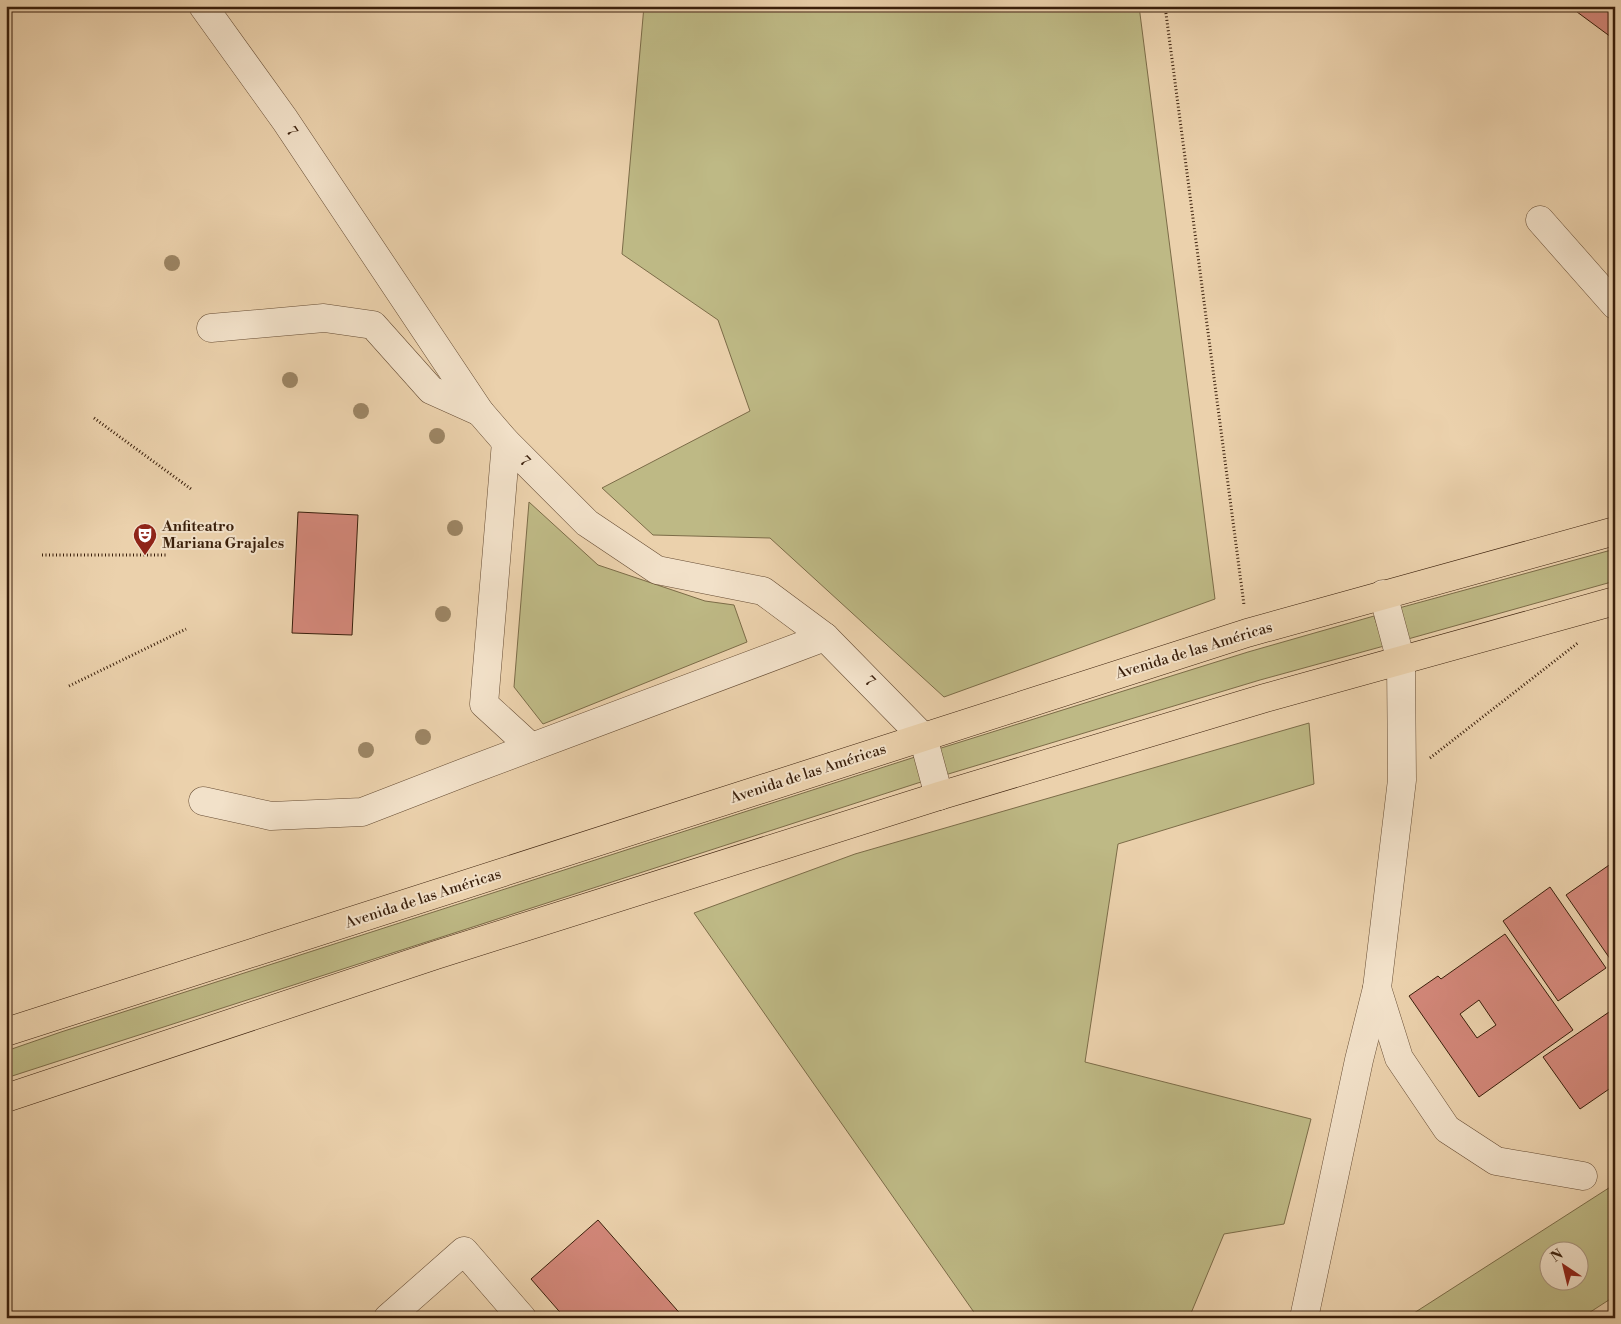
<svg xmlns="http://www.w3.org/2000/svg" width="1621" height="1324" font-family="'Libre Bodoni',serif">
	<rect width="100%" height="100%" fill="#ebd1ac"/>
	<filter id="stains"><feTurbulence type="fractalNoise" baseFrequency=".004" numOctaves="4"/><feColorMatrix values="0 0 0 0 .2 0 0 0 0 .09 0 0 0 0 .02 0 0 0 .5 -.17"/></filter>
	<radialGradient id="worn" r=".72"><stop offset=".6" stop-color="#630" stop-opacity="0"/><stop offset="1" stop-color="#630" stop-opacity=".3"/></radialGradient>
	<g fill="#beb985" stroke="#7c6c48" fill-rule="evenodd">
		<path d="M 644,6 L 1139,6 L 1215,599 L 944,697 L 770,538 L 653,535 L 602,488 L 750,411 L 718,320 L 622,254 Z"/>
		<path d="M 529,502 L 598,565 L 705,601 L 734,605 L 747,642 L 543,724 L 514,687 Z"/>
		<path d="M 1615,549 L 1615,581 L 1408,639 L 1399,608 Z"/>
		<path d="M 1374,616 L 1384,646 L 1260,680 L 945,775 L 938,749 L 1248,652 Z"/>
		<path d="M 1309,723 L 1314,784 L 1118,844 L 1085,1062 L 1311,1119 L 1284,1224 L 1224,1234 L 1189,1318 L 978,1318 L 694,913 L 855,854 Z"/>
		<path d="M 915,757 L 924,781 L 6,1078 L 6,1051 L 61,1032 Z"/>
		<path d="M 1615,1184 L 1615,1296 L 1581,1318 L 1412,1318 L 1414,1313 ZM 1548,1252 L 1578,1252 L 1578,1282 L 1548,1282 Z"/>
	</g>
	<g fill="#d28779" stroke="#3a1f0b" fill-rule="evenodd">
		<path d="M 1569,6 L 1615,6 L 1615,40 Z"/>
		<path d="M 298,512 L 358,515 L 352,635 L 292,633 Z"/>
		<path d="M 1615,861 L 1615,966 L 1566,895 Z"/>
		<path d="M 1550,887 L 1606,968 L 1558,1001 L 1503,921 Z"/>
		<path d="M 1505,934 L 1573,1030 L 1479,1097 L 1409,996 L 1438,976 L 1441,979 ZM 1479,1000 L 1496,1025 L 1477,1038 L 1460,1014 Z"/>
		<path d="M 1615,1008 L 1615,1085 L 1580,1109 L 1543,1057 Z"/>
		<path d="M 598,1220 L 684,1318 L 565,1318 L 531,1279 Z"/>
	</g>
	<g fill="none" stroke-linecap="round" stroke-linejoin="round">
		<g stroke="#664c33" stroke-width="29">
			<g id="minor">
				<path d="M 203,6 L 285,120 L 480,412 L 506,442 L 587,523 L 657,570 L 763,591 L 825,637 L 923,737 L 939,796"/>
				<path d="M 1540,220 L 1615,305"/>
				<path d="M 211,328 L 324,318 L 373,325 L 431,390 L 480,412"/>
				<path d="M 506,442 L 484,704 L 531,747"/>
				<path d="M 203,801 L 271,816 L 362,812 L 468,771 L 825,637"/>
				<path d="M 1377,988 L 1399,1058 L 1447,1129 L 1496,1161 L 1583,1176"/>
				<path d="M 388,1318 L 464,1251 L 522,1318"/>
				<path d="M 1304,1318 L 1359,1060 L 1377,988 L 1402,780 L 1401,661 L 1383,594"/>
			</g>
		</g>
		<g stroke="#3a1f0b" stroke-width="29">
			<g id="major">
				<path d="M 6,1032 L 1247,633 L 1615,531"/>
				<path d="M 6,1098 L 436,955 L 939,796 L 1265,698 L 1615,601"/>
			</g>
		</g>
		<g stroke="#3a1f0b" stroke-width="3" stroke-dasharray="1 2.5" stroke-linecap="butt">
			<path d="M 1165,6 L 1244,605"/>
			<path d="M 94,418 L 191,489"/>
			<path d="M 42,555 L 166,555"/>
			<path d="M 69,686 L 186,629"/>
			<path d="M 1430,758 L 1579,642"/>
		</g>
		<use href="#minor" stroke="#f2e1c9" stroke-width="28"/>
		<use href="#major" stroke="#ebd1ac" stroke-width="28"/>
	</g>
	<g fill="#9c8564">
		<circle cx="172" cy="263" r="8"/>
		<circle cx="290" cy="380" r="8"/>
		<circle cx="361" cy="411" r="8"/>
		<circle cx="437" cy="436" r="8"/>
		<circle cx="455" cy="528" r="8"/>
		<circle cx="443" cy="614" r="8"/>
		<circle cx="423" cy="737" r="8"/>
		<circle cx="366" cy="750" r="8"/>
	</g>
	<defs>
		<g id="theatre-pin" transform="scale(1.25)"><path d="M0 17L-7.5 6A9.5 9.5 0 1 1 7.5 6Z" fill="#8f2418" stroke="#f2e1c9"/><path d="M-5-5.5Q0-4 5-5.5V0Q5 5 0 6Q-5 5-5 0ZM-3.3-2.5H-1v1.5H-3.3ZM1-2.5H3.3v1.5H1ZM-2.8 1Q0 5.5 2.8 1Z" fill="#fff"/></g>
	</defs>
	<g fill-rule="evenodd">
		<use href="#theatre-pin" x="145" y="535"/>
	</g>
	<g text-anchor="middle" stroke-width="4" stroke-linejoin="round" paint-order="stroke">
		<g font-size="15" fill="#3a1f0b" stroke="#f2e1c9">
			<text transform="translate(292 131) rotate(56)" y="5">7</text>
			<text transform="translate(525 461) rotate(45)" y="5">7</text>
			<text transform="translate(1194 650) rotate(-17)" y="5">Avenida de las Américas</text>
			<text transform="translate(870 681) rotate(45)" y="5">7</text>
			<text transform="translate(808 773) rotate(-18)" y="5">Avenida de las Américas</text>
			<text transform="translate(423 898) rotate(-18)" y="5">Avenida de las Américas</text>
		</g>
		<g font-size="15" font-weight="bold" fill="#3a1f0b" stroke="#f2e1c9" text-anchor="start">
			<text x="162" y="531">Anfiteatro<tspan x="162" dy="17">Mariana Grajales</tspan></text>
		</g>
	</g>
	<rect width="1621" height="1324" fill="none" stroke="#ebd1ac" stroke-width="25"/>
	<rect x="8" y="8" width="1606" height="1309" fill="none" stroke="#3a1f0b" stroke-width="2.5"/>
	<rect x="12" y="12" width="1596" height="1299" fill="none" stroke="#3a1f0b"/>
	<g transform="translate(1564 1266) rotate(325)"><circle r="24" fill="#f2e1c9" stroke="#a8937d"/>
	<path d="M0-4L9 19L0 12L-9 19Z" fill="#8f2418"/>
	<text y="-8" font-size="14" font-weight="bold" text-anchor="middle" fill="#3a1f0b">N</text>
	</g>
	<rect width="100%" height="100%" filter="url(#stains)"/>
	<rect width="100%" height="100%" fill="url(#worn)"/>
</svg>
